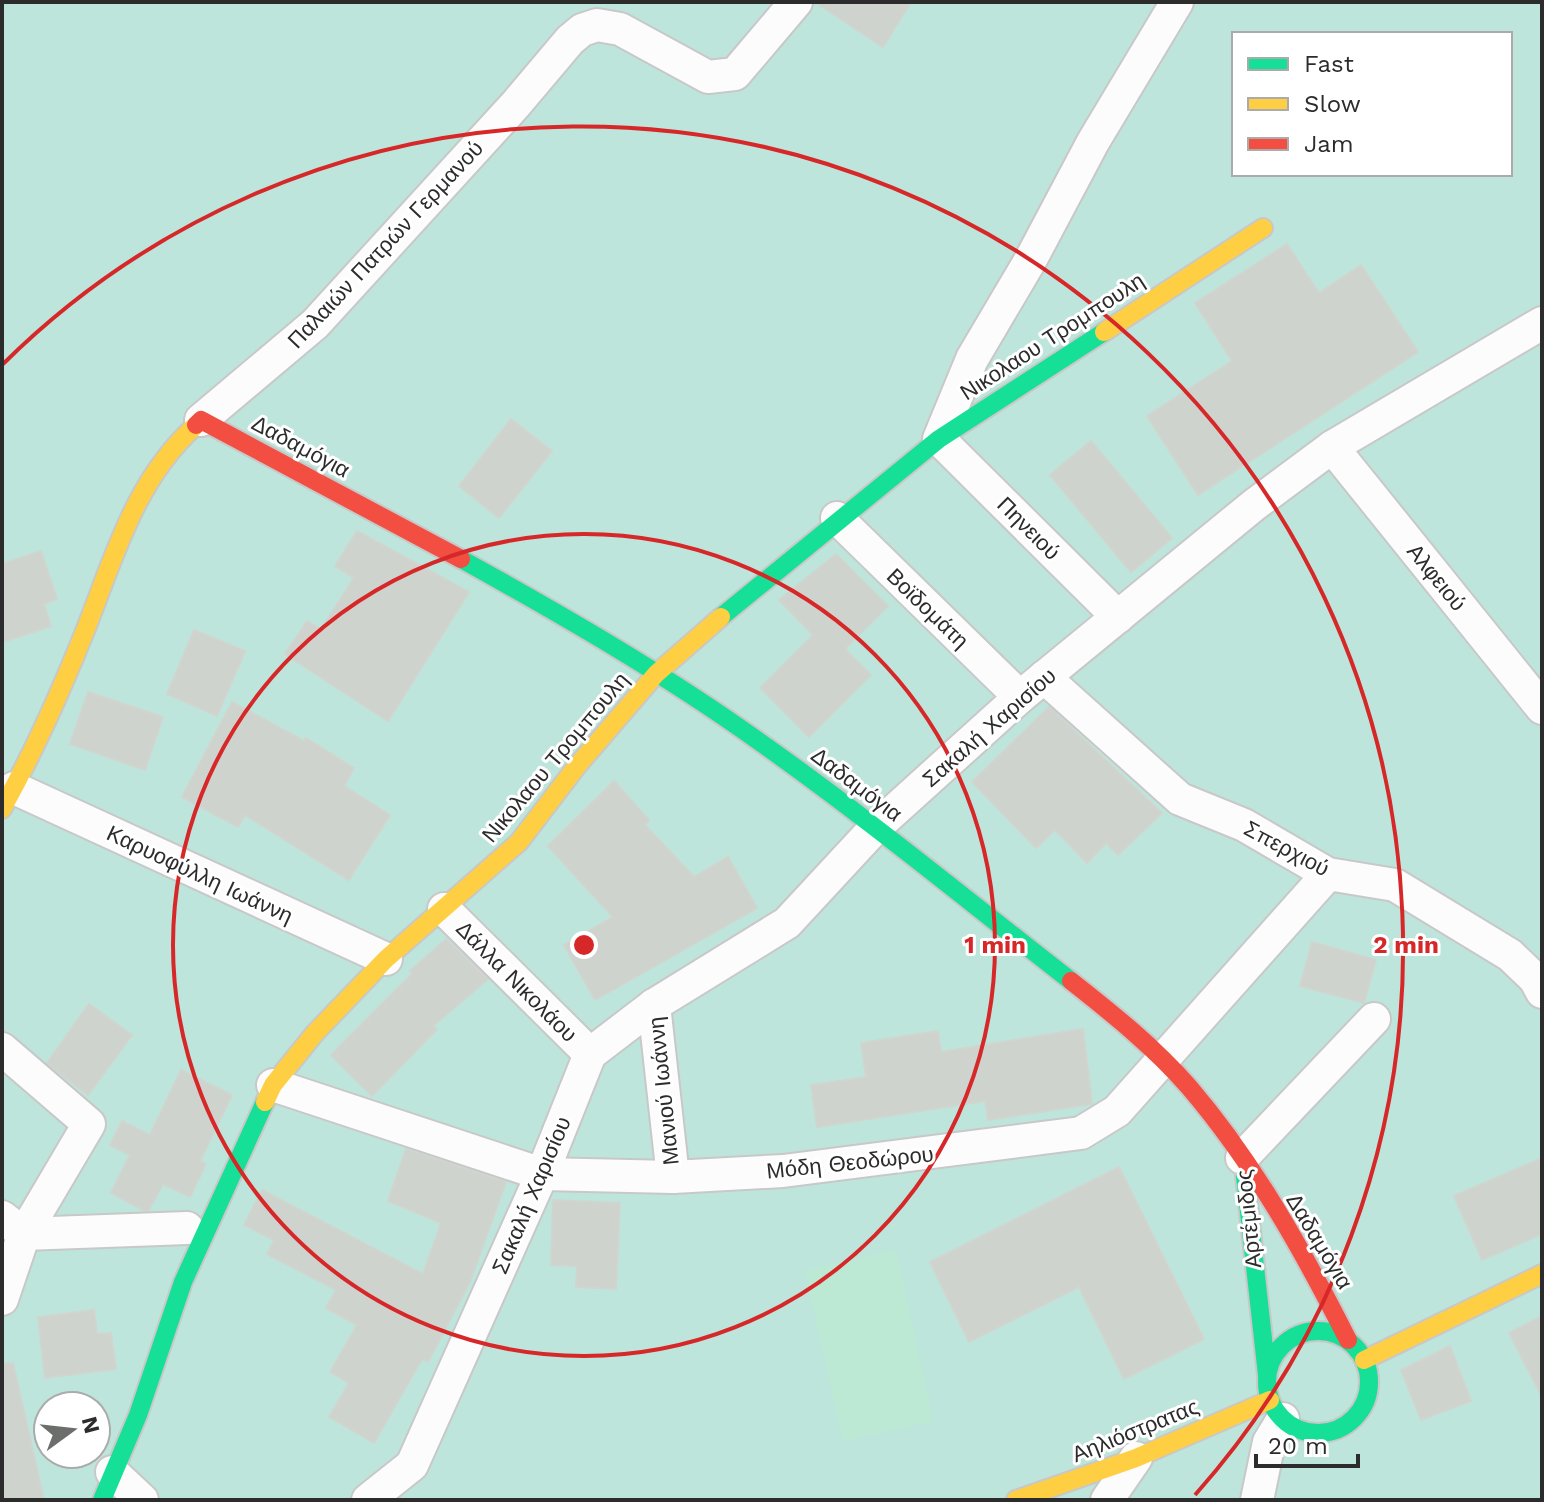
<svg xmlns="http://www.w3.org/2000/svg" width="1544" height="1502" font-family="'Work Sans',sans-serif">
	<rect width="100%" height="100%" fill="#e4eae3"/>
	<path fill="#bee5dc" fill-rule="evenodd" d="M 2,2 L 1542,2 L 1542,1500 L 2,1500 ZM 1234,34 L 1510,34 L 1510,174 L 1234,174 ZM 48,1406 L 96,1406 L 96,1454 L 48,1454 Z"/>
	<path fill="#bce9d4" d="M 896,1250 L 933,1421 L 843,1441 L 805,1270 Z"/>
	<g fill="#cfd3ce" stroke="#d0d5cf" stroke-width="2">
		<path d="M 815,2 L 911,2 L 883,47 Z"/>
		<path d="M 1287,244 L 1319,293 L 1361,265 L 1418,352 L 1198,495 L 1147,416 L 1232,361 L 1195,303 Z"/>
		<path d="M 511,419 L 552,451 L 499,518 L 459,486 Z"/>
		<path d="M 1091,441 L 1172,538 L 1131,572 L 1050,475 Z"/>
		<path d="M 357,531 L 469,592 L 388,721 L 285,654 L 307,621 L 321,629 L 354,578 L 335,566 Z"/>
		<path d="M 41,551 L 57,599 L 44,604 L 51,626 L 2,642 L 2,564 Z"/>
		<path d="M 836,554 L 888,606 L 845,649 L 871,675 L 809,737 L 760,688 L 813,635 L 779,600 Z"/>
		<path d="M 194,630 L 245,651 L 217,716 L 167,694 Z"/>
		<path d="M 88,692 L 163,717 L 145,770 L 70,744 Z"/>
		<path d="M 232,702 L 304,741 L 306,738 L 354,768 L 344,786 L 390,815 L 349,880 L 245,815 L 238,827 L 182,797 Z"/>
		<path d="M 1049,707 L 1162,813 L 1118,855 L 1106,843 L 1087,863 L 1055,830 L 1036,848 L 972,782 Z"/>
		<path d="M 614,781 L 649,820 L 645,825 L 694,877 L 728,857 L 757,908 L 595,1000 L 564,945 L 613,917 L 548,846 Z"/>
		<path d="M 446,939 L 488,979 L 433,1026 L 437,1029 L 372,1096 L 331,1055 L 412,974 L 410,971 Z"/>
		<path d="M 1312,942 L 1376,960 L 1364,1003 L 1300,986 Z"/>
		<path d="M 89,1004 L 132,1035 L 88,1095 L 47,1063 Z"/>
		<path d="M 1083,1029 L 1092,1104 L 988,1120 L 985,1101 L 817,1127 L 811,1085 L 866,1077 L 861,1043 L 938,1031 L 941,1052 Z"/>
		<path d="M 181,1070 L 232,1095 L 200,1161 L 206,1164 L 190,1197 L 163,1184 L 149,1210 L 145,1211 L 111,1193 L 130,1155 L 110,1145 L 122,1121 L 150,1135 Z"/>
		<path d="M 406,1149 L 506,1182 L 470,1282 L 428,1362 L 422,1359 L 374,1443 L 329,1417 L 349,1383 L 330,1372 L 357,1325 L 326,1308 L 336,1290 L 267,1254 L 274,1240 L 244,1225 L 262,1190 L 423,1274 L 441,1223 L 388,1201 Z"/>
		<path d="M 1542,1158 L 1542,1234 L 1482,1260 L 1454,1196 Z"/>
		<path d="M 1119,1167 L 1204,1339 L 1124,1379 L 1079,1287 L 969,1342 L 930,1262 Z"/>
		<path d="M 553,1200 L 620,1203 L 616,1289 L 576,1287 L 577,1266 L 551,1265 Z"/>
		<path d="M 94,1310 L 97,1334 L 111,1333 L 116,1369 L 45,1378 L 38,1317 Z"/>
		<path d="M 1542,1316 L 1542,1397 L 1509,1333 Z"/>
		<path d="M 1450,1346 L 1471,1401 L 1421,1420 L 1401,1370 Z"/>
		<path d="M 13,1363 L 44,1500 L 2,1500 L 2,1364 Z"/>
	</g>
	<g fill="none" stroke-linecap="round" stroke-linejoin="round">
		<g stroke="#c8c8c8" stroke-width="36">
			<g id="street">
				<path d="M 201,420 L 315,324 L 516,104 L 570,40 L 582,30 L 597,25 L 620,29 L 708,77 L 735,74 L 796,2"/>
				<path d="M 1332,447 L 1542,708"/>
				<path d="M 837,518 L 1020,697"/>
				<path d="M 1118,617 L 939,439 L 972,359 L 1031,259 L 1093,142 L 1177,2"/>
				<path d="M 1044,677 L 1180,799 L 1244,825 L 1328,874 L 1395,885 L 1510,955 L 1535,979 L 1542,992"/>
				<path d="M 14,788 L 386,959"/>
				<path d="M 444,909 L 590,1054"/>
				<path d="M 654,1005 L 673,1177"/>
				<path d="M 2,1049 L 89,1124 L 24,1234 L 2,1299"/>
				<path d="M 273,1085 L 542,1174 L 673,1177 L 783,1171 L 1081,1133 L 1117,1111 L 1328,874"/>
				<path d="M 1242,1158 L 1374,1019"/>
				<path d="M 2,1217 L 24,1234"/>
				<path d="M 24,1234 L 187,1228"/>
				<path d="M 112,1472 L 142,1500"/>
				<path d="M 368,1500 L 412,1465 L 542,1174 L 590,1054 L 654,1005 L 787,923 L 875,828 L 1020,697 L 1254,505 L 1332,447 L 1542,323"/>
				<path d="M 1107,1500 L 1136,1458"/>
				<path d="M 1257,1500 L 1269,1442 L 1283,1419"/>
			</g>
		</g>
		<g stroke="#c8c8c8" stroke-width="22">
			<g id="fast">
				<path d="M 461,559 C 562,615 663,673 757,740 C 865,816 967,900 1071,981"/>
				<path d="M 721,617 L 939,439 L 1104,332"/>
				<path d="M 1245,1176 L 1267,1375"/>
				<circle cx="1318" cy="1382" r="51"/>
				<path d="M 102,1500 L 138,1415 L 183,1282 L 265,1102"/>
			</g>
		</g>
		<g stroke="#c8c8c8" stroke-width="22">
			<g id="slow">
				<path d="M 1104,332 L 1263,228"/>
				<path d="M 2,809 C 35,750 62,689 87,626 C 115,554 136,479 196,425"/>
				<path d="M 265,1102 L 273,1085 L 315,1033 L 386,959 L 519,842 L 577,766 L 656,674 L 721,617"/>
				<path d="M 1364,1360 L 1542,1274"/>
				<path d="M 1016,1500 L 1136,1458 L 1270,1400"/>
			</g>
		</g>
		<g stroke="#c8c8c8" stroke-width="22">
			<g id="jam">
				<path d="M 196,425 L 201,420 L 461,559"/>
				<path d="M 1071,981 C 1113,1014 1154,1047 1189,1087 C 1254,1163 1303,1251 1348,1340"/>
			</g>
		</g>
		<use href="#street" stroke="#fbfcfb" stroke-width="32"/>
		<use href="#fast" stroke="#16e098" stroke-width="18"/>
		<use href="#slow" stroke="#ffcf43" stroke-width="18"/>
		<use href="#jam" stroke="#f24e42" stroke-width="18"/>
	</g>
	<g fill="none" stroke="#d62828" stroke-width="4">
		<circle cx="584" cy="945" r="411"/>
		<path d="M3 364A822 822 0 0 1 1195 1495"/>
	</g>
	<g text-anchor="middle" stroke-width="6" stroke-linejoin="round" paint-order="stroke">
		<g font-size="22" fill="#2c2c2c" stroke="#fff">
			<text transform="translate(385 244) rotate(-47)" y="8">Παλαιών Πατρών Γερμανού</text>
			<text transform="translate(1052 336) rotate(-33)" y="8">Νικολαου Τρομπουλη</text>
			<text transform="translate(301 446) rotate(28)" y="8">Δαδαμόγια</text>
			<text transform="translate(1029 528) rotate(45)" y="8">Πηνειού</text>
			<text transform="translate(1437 577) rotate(51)" y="8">Αλφειού</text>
			<text transform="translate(928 608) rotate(44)" y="8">Βοϊδομάτη</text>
			<text transform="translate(989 727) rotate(-41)" y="8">Σακαλή Χαρισίου</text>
			<text transform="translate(555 757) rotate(-50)" y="8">Νικολαου Τρομπουλη</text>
			<text transform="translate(857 784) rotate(37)" y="8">Δαδαμόγια</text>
			<text transform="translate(1287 848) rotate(28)" y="8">Σπερχιού</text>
			<text transform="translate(200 874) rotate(25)" y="8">Καρυοφύλλη Ιωάννη</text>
			<text transform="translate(517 981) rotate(45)" y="8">Δάλλα Νικολάου</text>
			<text transform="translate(663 1091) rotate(-96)" y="8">Μανιού Ιωάννη</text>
			<text transform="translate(850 1162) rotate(-6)" y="8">Μόδη Θεοδώρου</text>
			<text transform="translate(531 1195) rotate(-67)" y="8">Σακαλή Χαρισίου</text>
			<text transform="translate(1248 1219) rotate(-96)" y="8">Αρτέμιδος</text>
			<text transform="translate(1320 1241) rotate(59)" y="8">Δαδαμόγια</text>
			<text transform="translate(1135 1430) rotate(-22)" y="8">Αηλιόστρατας</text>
		</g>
	</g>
	<circle cx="584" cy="945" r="12" fill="#d62828" stroke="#fff" stroke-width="4"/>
	<g font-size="24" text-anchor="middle" font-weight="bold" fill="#d62828" stroke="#fff" stroke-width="6" stroke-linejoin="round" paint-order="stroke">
		<text x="995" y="953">1 min</text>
		<text x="1406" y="953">2 min</text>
	</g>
	<rect width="1544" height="1502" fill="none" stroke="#2c2c2c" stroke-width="8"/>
	<rect x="1232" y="32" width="280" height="144" fill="#ffffff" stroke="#ababab" stroke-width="2"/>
	<rect x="1248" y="58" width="40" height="12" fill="#16e098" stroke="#ababab" stroke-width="2"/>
	<text x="1304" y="72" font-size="24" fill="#2c2c2c">Fast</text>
	<rect x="1248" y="98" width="40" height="12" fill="#ffcf43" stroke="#ababab" stroke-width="2"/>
	<text x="1304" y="112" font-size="24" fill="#2c2c2c">Slow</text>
	<rect x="1248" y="138" width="40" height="12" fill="#f24e42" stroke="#ababab" stroke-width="2"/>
	<text x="1304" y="152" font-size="24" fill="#2c2c2c">Jam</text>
	<g transform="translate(72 1430) rotate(75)"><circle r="38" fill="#ffffff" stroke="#ababab" stroke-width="2"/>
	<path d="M0-6L14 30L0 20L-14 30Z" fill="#6c6e6c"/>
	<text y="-12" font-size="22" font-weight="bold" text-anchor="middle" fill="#2c2c2c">N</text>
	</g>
	<path d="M1256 1454v12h102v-12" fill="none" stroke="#2c2c2c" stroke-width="4"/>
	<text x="1268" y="1454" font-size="24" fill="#2c2c2c" stroke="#ffffff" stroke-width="6" paint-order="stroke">20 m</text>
</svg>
